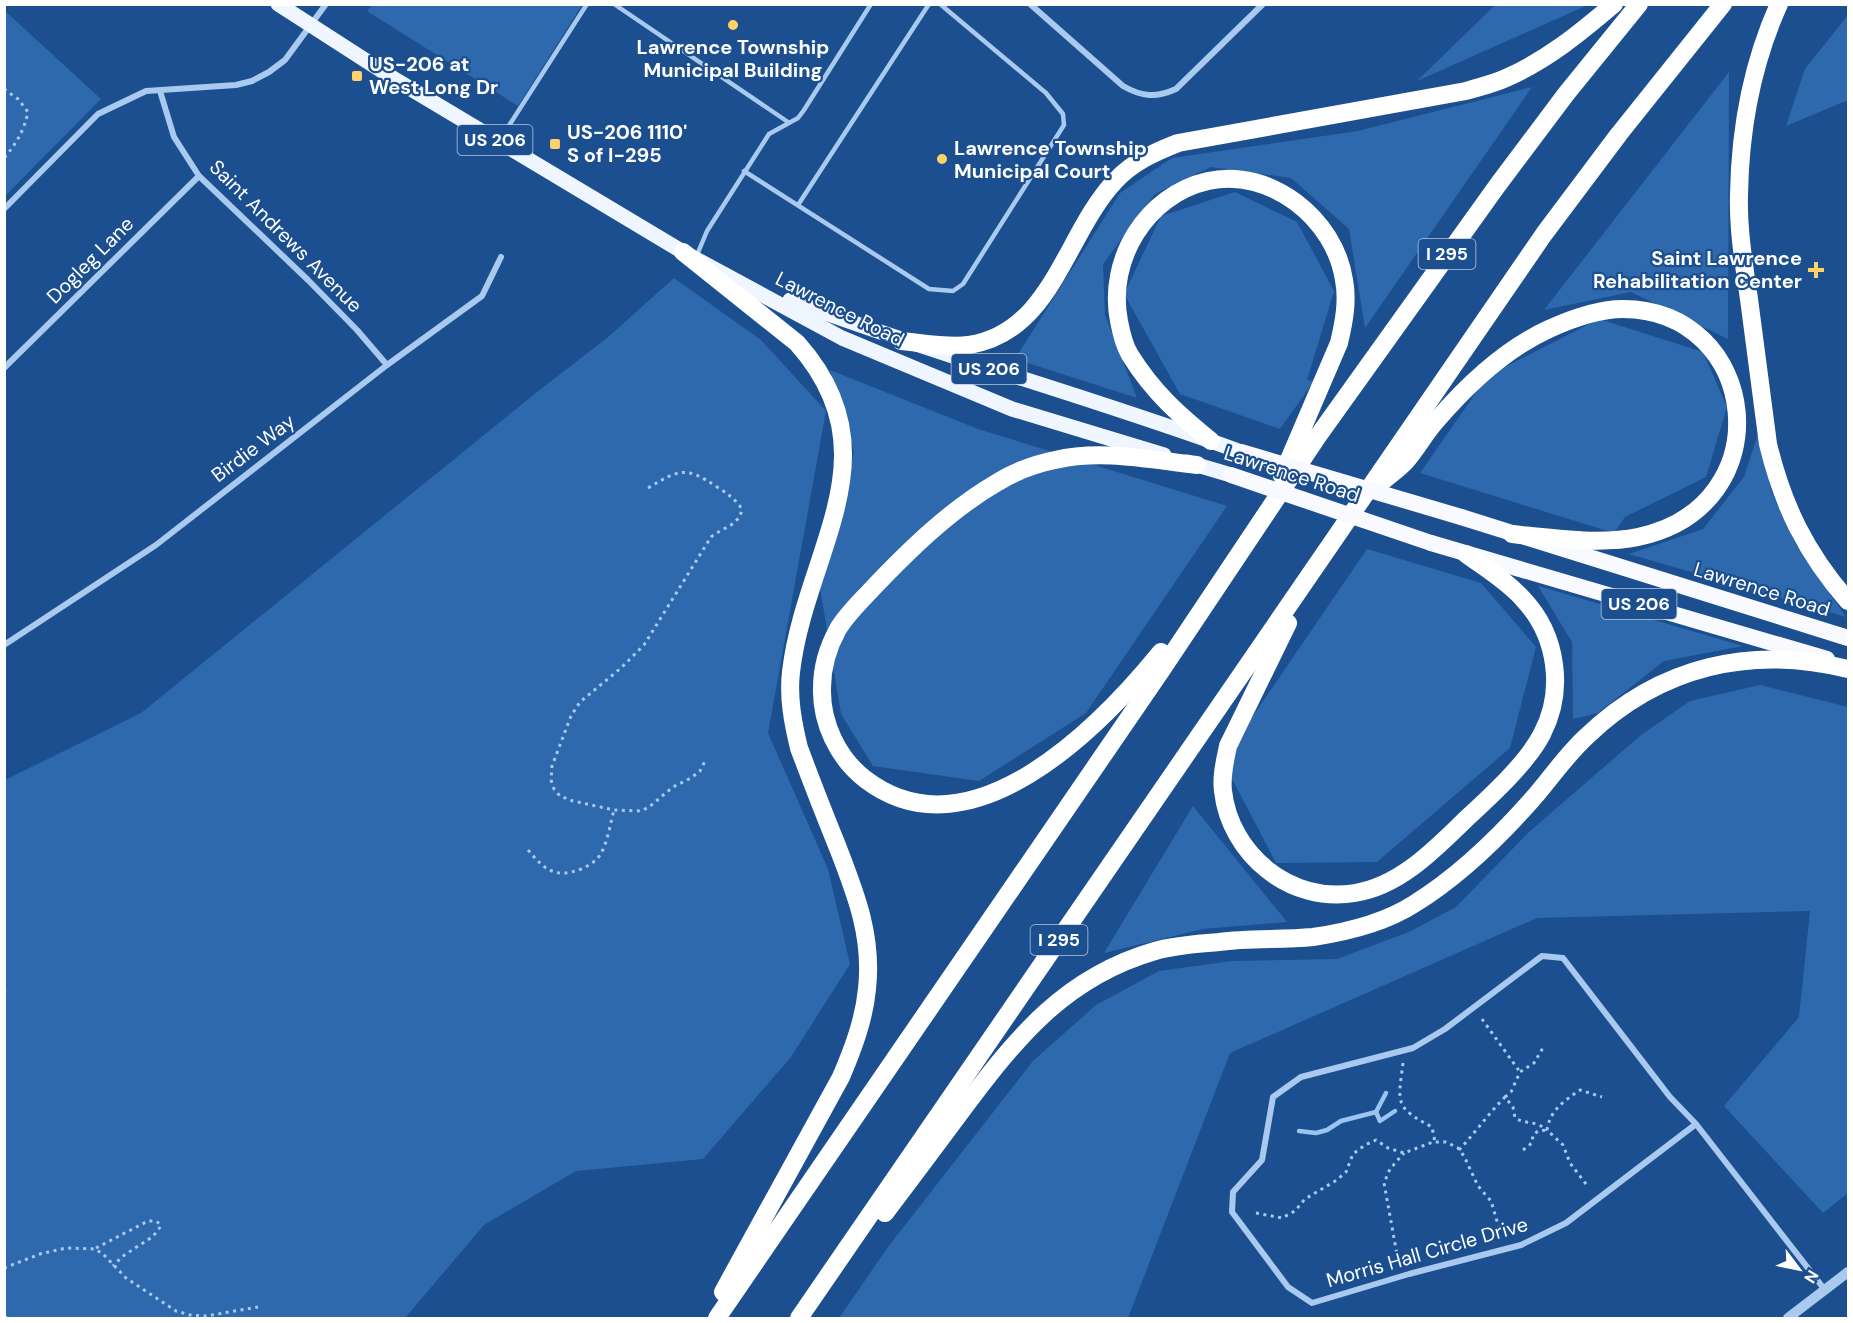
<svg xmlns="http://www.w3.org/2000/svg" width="1853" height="1323" font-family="'DM Sans',sans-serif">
	<rect width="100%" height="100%" fill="#1b4f8f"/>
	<g fill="#2e69ad">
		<path d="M 372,5 L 372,4 L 582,5 L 518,106 L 367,11 Z"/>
		<path d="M 1495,5 L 1588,5 L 1417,81 Z"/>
		<path d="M 4,10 L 101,99 L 5,196 L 4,196 Z"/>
		<path d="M 1848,15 L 1848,100 L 1786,126 L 1805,69 Z"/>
		<path d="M 1729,72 L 1728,339 L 1631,292 L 1544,310 Z"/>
		<path d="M 1532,87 L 1365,328 L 1349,229 L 1291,178 L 1211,167 L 1155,194 L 1103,264 L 1105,315 L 1137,398 L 1015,359 L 1120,193 L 1172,158 L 1358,131 Z"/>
		<path d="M 1235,192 L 1297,222 L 1334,291 L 1307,380 L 1314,381 L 1280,429 L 1180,394 L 1124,294 L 1161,216 Z"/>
		<path d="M 674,278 L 761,340 L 826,411 L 768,733 L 828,869 L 850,964 L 791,1057 L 703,1159 L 576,1171 L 484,1225 L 405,1318 L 5,1318 L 5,780 L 141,713 L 537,392 L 607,338 Z"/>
		<path d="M 1599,319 L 1703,352 L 1727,407 L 1706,477 L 1625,517 L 1614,533 L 1420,473 L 1491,371 L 1497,371 Z"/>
		<path d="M 830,370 L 978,429 L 1227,506 L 1086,713 L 979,781 L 873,766 L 841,714 L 820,588 L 854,452 Z"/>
		<path d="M 1758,434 L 1772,493 L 1796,545 L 1846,617 L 1629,554 L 1703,529 L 1744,477 Z"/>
		<path d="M 1367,549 L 1481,583 L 1536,647 L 1510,748 L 1377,862 L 1276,863 L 1230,775 L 1231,748 Z"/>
		<path d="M 1538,586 L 1743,646 L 1664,661 L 1598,713 L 1573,719 L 1572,642 Z"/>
		<path d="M 1760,685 L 1848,707 L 1848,1193 L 1823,1213 L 1724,1106 L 1799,1017 L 1810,911 L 1537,918 L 1230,1053 L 1128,1318 L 839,1318 L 888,1247 L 1033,1061 L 1096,1005 L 1159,971 L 1232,961 L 1337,959 L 1411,931 L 1456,907 L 1529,832 L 1641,735 L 1690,701 Z"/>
		<path d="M 1193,806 L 1287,922 L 1203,929 L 1104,953 Z"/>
	</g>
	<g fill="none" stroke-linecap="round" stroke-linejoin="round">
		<g stroke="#9cc4f0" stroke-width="4.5">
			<path d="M 1376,1112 L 1380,1121 L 1395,1111"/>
			<path d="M 1299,1131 L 1316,1133 L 1327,1130 L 1341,1121 L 1376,1112 L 1386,1093"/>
		</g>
		<g stroke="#a9c9ee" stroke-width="3" stroke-dasharray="3 4.5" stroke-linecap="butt">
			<path d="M 4,89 L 18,99 L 28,112 C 24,131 16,144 4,158"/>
			<path d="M 648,488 C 680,469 686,466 717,487 C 727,493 735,499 742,509 C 739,526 723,527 711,537 L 644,645 L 621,668 L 580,702 L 571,716 L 552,766 L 551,780 L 554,789 L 560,796 L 573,801 L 614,810 L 641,811 L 649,807 L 673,787 L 691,778 L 700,771 L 705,761"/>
			<path d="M 528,850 C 545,870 555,879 581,869 C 588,866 595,862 600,855 C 608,842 610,824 614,810"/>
			<path d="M 4,990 L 6,989"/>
			<path d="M 1482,1019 L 1520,1072"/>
			<path d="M 1403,1063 C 1398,1103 1394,1107 1432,1127 L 1435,1142"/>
			<path d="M 1505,1097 L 1511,1092 L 1520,1072 L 1534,1063 L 1544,1046"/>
			<path d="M 1459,1150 C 1475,1133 1488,1114 1505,1097 L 1513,1107 L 1515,1118 C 1527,1125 1535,1120 1547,1130"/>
			<path d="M 1523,1150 L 1532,1143 L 1533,1135 L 1538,1131 L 1547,1130"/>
			<path d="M 1586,1184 L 1570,1163 L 1563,1145 L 1547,1130 C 1550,1110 1564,1101 1580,1090 L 1602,1097"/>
			<path d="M 1256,1213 L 1282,1218 L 1295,1211 L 1305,1199 L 1337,1180 L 1346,1172 L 1353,1154 L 1365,1145 L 1376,1140 L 1388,1148 L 1404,1153 L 1433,1142 L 1446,1142 L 1458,1148 L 1464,1156 L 1478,1186 L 1491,1201 L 1500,1231"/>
			<path d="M 96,1248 L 148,1221 L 156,1221 L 161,1225 C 155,1239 139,1244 128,1253 C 122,1256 118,1261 113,1266"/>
			<path d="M 1398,1260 L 1384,1183 L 1390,1169 L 1404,1153"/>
			<path d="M 4,1268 L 40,1254 L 66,1248 L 95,1249 L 103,1254 L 126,1278 L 176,1311 L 190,1315 L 206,1316 L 258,1307"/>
			<path d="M 4,1317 L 9,1318"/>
		</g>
		<g stroke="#a9c9ee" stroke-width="4.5">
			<path d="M 614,4 L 788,122"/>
			<path d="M 501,138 L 587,4"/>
			<path d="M 744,171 L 929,289 L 953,291 L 963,284 L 1064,125 L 1063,114 L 1046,93 L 940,4"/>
			<path d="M 798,205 L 929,4"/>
			<path d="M 697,255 L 707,231 L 769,134 L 798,118 L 804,110 L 871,4"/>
		</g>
		<g stroke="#a9c9ee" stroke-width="6">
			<path d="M 1030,4 L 1123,86 C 1142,97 1156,98 1176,89 L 1263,4"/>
			<path d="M 160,91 L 174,137 L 199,176 L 308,280 L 357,330 L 387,365"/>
			<path d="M 4,209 L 98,114 L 146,91 L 236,85 L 252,81 L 269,72 L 285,60 L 326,4"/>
			<path d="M 4,368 L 199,176"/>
			<path d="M 4,645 L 156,545 L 387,365 L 482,296 L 501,257"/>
			<path d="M 1696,1124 L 1566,1223 L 1521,1245 L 1409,1274 L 1312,1303 L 1288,1287 L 1232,1212 L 1233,1192 L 1262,1160 L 1273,1097 L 1301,1077 L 1413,1048 L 1445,1029 L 1542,956 L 1563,958 L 1670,1097 L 1696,1124 L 1825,1290"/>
		</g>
		<path stroke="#a9c9ee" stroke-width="10" d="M 1788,1318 L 1848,1272"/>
		<g stroke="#f0f6ff" stroke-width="15">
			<path d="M 278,4 L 396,80 L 683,252 L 842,338 L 1012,409 L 1164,455"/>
			<path d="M 790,300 C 939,356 1092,397 1241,452"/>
			<path d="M 1187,462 L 1231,475"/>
		</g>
		<g stroke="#f8faff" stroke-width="16">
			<path d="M 1461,517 L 1848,638"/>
			<path d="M 1431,543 L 1827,659"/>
		</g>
		<g stroke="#fff" stroke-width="18">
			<path d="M 1779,4 C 1752,64 1740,130 1739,195 C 1738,230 1744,265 1749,299 C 1755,347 1762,396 1768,444 C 1783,506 1806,553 1848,601"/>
			<path d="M 683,252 L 797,343 C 897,455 805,551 791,672 C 788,698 793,723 799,748 C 811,780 823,811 836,843 C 855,892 873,935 867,989 C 864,1020 853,1049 841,1077 L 723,1292"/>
			<path d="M 901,341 C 923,343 947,348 969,345 C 1053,332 1065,233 1116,180 C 1133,162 1155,152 1178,143 L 1466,91 C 1479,87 1493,84 1506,78 C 1547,60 1580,33 1614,4"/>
			<path d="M 1211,441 C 1178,414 1153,392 1130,355 C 1124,345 1121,332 1119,321 C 1107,260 1146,195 1208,181 C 1270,167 1335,219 1344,280 C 1348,301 1344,322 1339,343 L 1282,476"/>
			<path d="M 1383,481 C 1391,474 1400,468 1407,460 C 1418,447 1426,432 1437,420 C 1468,384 1505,349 1549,329 C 1571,319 1598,309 1623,309 C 1760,310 1784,506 1638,537 C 1600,545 1551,538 1512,534"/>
			<path d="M 1288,623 L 1228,746 C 1225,761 1221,776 1223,791 C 1230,854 1290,904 1355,893 C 1400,886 1435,849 1466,819 C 1491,796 1527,763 1542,734 C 1565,690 1557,635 1523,599 C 1507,581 1485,568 1466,554"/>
			<path d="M 1161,652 C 1099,728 970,860 865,779 C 838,758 821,723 822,688 C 822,667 828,647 838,629 C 847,614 860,602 872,589 C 909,550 951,509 998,482 C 1016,471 1035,464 1055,460 C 1102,449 1151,460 1197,465"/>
			<path d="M 885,1213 C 911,1179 937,1144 963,1109 C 1017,1037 1065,977 1155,951 C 1175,945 1198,944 1219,942 C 1250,938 1282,940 1313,937 C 1347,932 1386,922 1414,904 C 1456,878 1496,840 1529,803 C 1549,781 1565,756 1587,736 C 1660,666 1751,645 1848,669"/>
			<path d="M 717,1318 L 1161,671 L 1318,436 L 1497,186 L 1566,94 L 1639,4"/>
			<path d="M 799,1318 L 1544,234 L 1619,134 L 1723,4"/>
		</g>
		<g stroke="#f8faff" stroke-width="16">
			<path d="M 1241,452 L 1461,517"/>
			<path d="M 1231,475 L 1431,543"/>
		</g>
	</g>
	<g fill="#ffd166" stroke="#1b4f8f" stroke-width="2">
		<circle cx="733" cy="25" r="6"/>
		<rect x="351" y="70" width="12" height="12" rx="3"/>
		<rect x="549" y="138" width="12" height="12" rx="3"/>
		<circle cx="942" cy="159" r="6"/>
		<path d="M1813 261h6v6h6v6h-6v6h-6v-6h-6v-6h6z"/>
	</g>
	<g text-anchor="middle" stroke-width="4.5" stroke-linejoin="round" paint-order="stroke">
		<g fill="#1b4f8f" stroke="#bbcadd" stroke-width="1.5">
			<rect x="457.5" y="125" width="75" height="30" rx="4.5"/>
			<rect x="1418.5" y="239" width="57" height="30" rx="4.5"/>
			<rect x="951.5" y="354" width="75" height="30" rx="4.5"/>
			<rect x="1601.5" y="589" width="75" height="30" rx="4.5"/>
			<rect x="1030.5" y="925" width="57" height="30" rx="4.5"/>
		</g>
		<g font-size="18" font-weight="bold" fill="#fff">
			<text x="495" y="146">US 206</text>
			<text x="1447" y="260">I 295</text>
			<text x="989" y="375">US 206</text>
			<text x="1639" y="610">US 206</text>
			<text x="1059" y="946">I 295</text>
		</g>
		<g font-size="20" font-weight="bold" fill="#fff" stroke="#1b4f8f" text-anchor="start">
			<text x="733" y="54" text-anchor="middle">Lawrence Township<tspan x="733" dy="23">Municipal Building</tspan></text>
			<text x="369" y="71">US-206 at<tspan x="369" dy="23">West Long Dr</tspan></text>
			<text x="567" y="139">US-206 1110'<tspan x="567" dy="23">S of I-295</tspan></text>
			<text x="954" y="155">Lawrence Township<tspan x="954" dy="23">Municipal Court</tspan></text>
			<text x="1802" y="265" text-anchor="end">Saint Lawrence<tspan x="1802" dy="23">Rehabilitation Center</tspan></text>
		</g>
		<g font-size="20" fill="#fff" stroke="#1b4f8f">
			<text transform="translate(286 236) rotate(45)" y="7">Saint Andrews Avenue</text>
			<text transform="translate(90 260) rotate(-45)" y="7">Dogleg Lane</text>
			<text transform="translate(840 309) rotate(27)" y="7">Lawrence Road</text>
			<text transform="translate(253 448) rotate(-37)" y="7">Birdie Way</text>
			<text transform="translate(1292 474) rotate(18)" y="7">Lawrence Road</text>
			<text transform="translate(1762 589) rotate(17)" y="7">Lawrence Road</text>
			<text transform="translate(1427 1252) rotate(-16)" y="7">Morris Hall Circle Drive</text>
		</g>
	</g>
	<rect width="1853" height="1323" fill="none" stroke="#ffffff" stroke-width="12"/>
	<g transform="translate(1799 1269) rotate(122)" stroke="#1b4f8f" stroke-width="4.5" paint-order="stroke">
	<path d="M0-4.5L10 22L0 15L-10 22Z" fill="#ffffff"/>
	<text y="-9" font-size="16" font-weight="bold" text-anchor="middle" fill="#ffffff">N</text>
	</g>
</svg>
